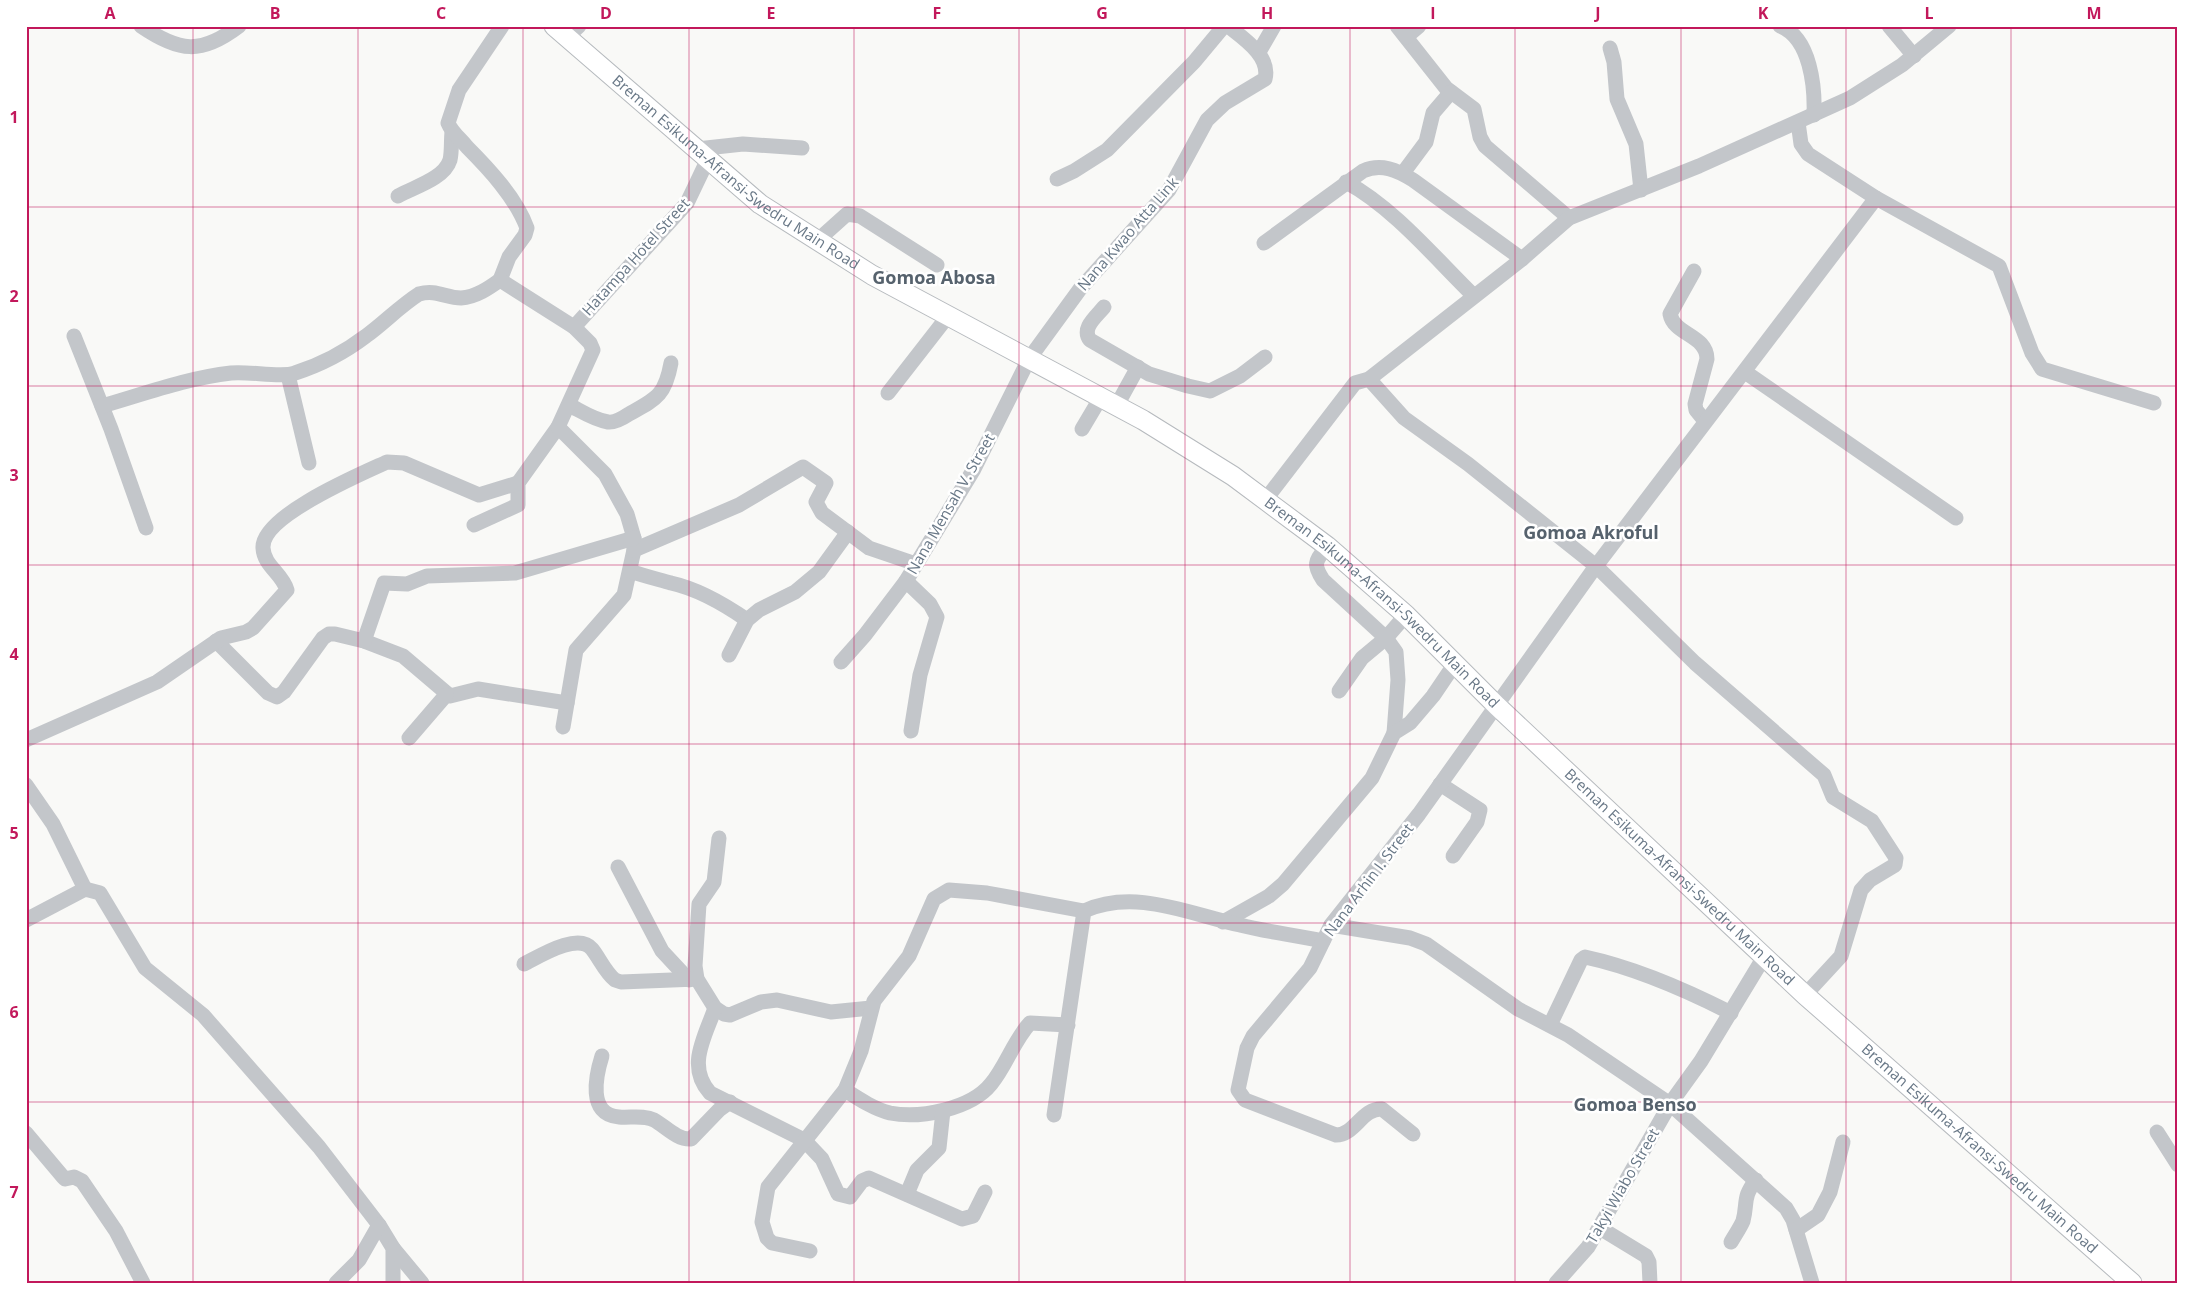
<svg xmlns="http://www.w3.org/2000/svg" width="2204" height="1309" font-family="'Open Sans',sans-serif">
	<rect width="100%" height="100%" fill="#f9f9f7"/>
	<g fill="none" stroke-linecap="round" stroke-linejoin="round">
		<g stroke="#b6babe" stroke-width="21">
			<g id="major">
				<path id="s1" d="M 554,26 L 760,204 L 872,275 L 1143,420 L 1233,476 L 1327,546 L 1406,615 L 1497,706 L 1805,995 L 2132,1283"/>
			</g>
		</g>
		<g stroke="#c3c6ca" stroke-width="15">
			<path d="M 141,26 C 179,52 201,55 239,26"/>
			<path d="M 1397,26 L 1446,88 L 1474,109 L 1480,137 L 1485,146 L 1569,218"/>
			<path d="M 1780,26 C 1811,38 1815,88 1814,115"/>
			<path d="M 1889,26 L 1914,56"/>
			<path d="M 567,37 L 579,26"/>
			<path d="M 1406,37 L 1419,26"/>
			<path d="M 1610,48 L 1614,62 L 1617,99 L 1636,144 L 1641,190"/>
			<path d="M 1259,52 L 1274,26"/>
			<path d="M 697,149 L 743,144 L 802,148"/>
			<path d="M 1403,173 L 1426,142 L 1433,113 L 1451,92"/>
			<path d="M 1057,179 L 1074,171 L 1107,150 L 1194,62 L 1224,26"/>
			<path d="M 1346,182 C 1394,208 1435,258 1474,296"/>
			<path d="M 398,196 C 414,187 444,179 450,160 C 452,152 451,141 452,132"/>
			<path d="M 1876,198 L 1999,266 L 2032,353 L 2042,369 L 2154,403"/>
			<path d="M 818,240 L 847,214 L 860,216 L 937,265"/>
			<path d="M 1264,243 L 1363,171 C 1381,163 1397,170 1413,180 L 1522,259"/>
			<path d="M 1694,271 L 1670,314 C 1674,335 1707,335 1707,359 L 1695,404 L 1696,410 L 1705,421"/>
			<path d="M 500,280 L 509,257 L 525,235 L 527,228 C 516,198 489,169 467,147 C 460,138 452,133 448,123 L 459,90 L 502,26"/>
			<path d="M 1104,307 C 1096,317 1081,328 1090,340 L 1149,374 L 1188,386 L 1210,391 L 1240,376 L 1265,357"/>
			<path d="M 574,327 L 687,203 L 708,159"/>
			<path d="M 74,336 L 111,429 L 146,528"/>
			<path d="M 1745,372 L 1956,518"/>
			<path d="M 288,375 L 309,463"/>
			<path d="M 1369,379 L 1404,418 L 1468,464 L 1596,566 L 1876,198 L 1808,154 L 1801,144 L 1798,122"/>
			<path d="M 888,393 L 948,316"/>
			<path d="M 569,405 C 581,411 594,420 608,422 C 615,423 623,418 629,414 C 656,399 665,396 671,363"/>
			<path d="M 1117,405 L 1138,367"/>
			<path d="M 102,406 C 144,394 187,378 231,373 C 249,371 282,378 295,373 C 320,365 345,352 366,336 C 384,323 400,306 419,294 C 436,289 446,298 461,298 C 476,297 489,288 500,280 L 574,327 L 590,343 L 593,350 L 558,427 L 518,483 L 518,505 L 474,525"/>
			<path d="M 558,427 L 605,474 L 627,514 L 634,538 L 634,550 L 624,595 L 576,650 L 563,727"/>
			<path d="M 1082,429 L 1101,397"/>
			<path d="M 1266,499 L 1355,383 L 1369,379 L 1522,259 L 1569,218 L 1699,166 L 1850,98 L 1902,65 L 1949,26"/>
			<path d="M 1327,546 C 1316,561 1312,563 1323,580 L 1386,638 L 1396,652 L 1398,680 L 1394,733"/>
			<path d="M 634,550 L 739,505 L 803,467 L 826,483 L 816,502 L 822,513 L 869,548 L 916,564"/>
			<path d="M 630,571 C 644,576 657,579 671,583 C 698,589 724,604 747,620"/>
			<path d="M 216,641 L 268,693 L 277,697 L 284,692 L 323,638 L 329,634 L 335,634 L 364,641 L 403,656 L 450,696 L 478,689 L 567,703"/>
			<path d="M 364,641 L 384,583 L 407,584 L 427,576 L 515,573 L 634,538"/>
			<path d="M 729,655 L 747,620 L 759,610 L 795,592 L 819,572 L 848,532"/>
			<path d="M 841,662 L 865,635 L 906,581"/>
			<path d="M 1339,691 L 1362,658 L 1386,638 L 1406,615"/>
			<path d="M 911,731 L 920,675 L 937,617 L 930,604 L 906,581 L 974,469 L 1029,359 L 1080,289 L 1169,190 L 1207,120 L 1225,103 L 1265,79 C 1271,56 1243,38 1228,26"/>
			<path d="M 409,738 L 446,695"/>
			<path d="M 26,740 L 157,682 L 221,638 L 246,632 L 253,628 L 287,590 C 282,573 264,566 263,548 C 261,516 361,474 387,462 L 404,463 L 479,495 L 518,483"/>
			<path d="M 1440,784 L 1480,810 L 1477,822 L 1453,856"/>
			<path d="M 26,785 L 53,824 L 85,889"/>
			<path d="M 719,838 L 714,882 L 699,904 L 695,966 L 697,979 L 715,1008 L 724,1014 L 730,1015 L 761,1002 L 777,1000 L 831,1012 L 871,1008"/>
			<path d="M 618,867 L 662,951 L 689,980"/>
			<path d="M 26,920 L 85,889 L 100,893 L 145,968 L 203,1015 L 319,1147 L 379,1225 L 393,1248 L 393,1283"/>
			<path d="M 1223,922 L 1269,896 L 1283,884 L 1372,778 L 1394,733 L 1410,723 L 1433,696 L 1454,665"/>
			<path d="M 1331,925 L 1410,938 L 1426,944 L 1518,1009 L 1568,1035 L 1670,1104 L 1786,1208 L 1793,1220 L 1812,1283"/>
			<path d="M 524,964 C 540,956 578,932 592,949 C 600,959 605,972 615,980 L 621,982 L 697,979"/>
			<path d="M 715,1008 C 705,1037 686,1066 710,1093 L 804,1140 L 822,1159 L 838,1194 L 850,1197 L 862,1181 L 869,1178 L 962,1219 L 973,1216 L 985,1192"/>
			<path d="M 1550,1025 L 1581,960 L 1585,957 C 1636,968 1684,989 1731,1013"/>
			<path d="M 602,1056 C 596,1075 587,1115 619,1117 C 630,1118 644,1115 654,1120 C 665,1126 677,1140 691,1139 L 719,1110 L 730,1102"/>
			<path d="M 845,1090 C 859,1099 874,1109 890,1113 C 920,1119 971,1109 991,1084 C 1006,1066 1014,1040 1030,1023 L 1068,1025"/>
			<path d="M 1054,1115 L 1084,911 C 1135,888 1189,914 1240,925 C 1267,932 1296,935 1323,941"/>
			<path d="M 2157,1132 L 2178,1165"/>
			<path d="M 26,1133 L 63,1177 L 65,1179 L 74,1177 L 82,1181 L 116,1231 L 143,1283"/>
			<path d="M 1413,1134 L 1382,1109 C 1362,1108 1355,1135 1336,1135 L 1245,1100 L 1238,1090 L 1247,1048 L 1253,1036 L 1310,968 L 1331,925 L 1419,814 L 1596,566 L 1695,663 L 1824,775 L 1833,797 L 1872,821 L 1896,858 L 1895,865 L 1870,880 L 1861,890 L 1841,956 L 1805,995"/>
			<path d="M 907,1194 L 917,1170 L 939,1148 L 943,1111"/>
			<path d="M 1600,1228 L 1646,1256 L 1649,1262 L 1650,1283"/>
			<path d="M 1796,1230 L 1818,1215 L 1830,1192 L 1843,1142"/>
			<path d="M 1731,1242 C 1735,1235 1740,1228 1743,1221 C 1748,1202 1742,1198 1756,1180"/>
			<path d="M 393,1248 L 422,1283"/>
			<path d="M 810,1251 L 772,1243 L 767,1238 L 762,1222 L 768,1187 L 845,1090 L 861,1051 L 874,1001 L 909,956 L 934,899 L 949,890 L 987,893 L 1084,911"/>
			<path d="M 336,1283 L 359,1260 L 379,1225"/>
			<path d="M 1556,1283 L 1588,1247 L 1670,1104 L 1701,1061 L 1764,957"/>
		</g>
		<use href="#major" stroke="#fff" stroke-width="19"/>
	</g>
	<path fill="none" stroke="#c2185b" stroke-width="1" stroke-opacity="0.55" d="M 193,26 L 193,1283M 358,26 L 358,1283M 523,26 L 523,1283M 689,26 L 689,1283M 854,26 L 854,1283M 1019,26 L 1019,1283M 1185,26 L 1185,1283M 1350,26 L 1350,1283M 1515,26 L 1515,1283M 1681,26 L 1681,1283M 1846,26 L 1846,1283M 2011,26 L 2011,1283M 26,207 L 2178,207M 26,386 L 2178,386M 26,565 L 2178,565M 26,744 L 2178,744M 26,923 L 2178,923M 26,1102 L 2178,1102"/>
	<g text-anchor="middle" stroke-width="5" stroke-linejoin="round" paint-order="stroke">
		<g font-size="15" fill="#697887" stroke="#fff">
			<text dy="5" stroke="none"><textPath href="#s1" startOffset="234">Breman Esikuma-Afransi-Swedru Main Road</textPath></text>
			<text transform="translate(1128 234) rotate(-49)" y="5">Nana Kwao Atta Link</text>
			<text transform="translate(636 257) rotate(-48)" y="5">Hatampa Hotel Street</text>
			<text transform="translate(951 504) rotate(-60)" y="5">Nana Mensah V. Street</text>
			<text dy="5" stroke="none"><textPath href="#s1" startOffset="1014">Breman Esikuma-Afransi-Swedru Main Road</textPath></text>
			<text dy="5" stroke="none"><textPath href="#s1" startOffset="1419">Breman Esikuma-Afransi-Swedru Main Road</textPath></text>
			<text transform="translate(1369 880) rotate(-53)" y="5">Nana Arhin I. Street</text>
			<text dy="5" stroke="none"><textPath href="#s1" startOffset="1824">Breman Esikuma-Afransi-Swedru Main Road</textPath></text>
			<text transform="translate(1623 1186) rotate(-60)" y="5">Takyi Wiabo Street</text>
		</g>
		<g font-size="18" font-weight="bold" fill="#56626d" stroke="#fff">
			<text x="934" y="284">Gomoa Abosa</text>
			<text x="1591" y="539">Gomoa Akroful</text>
			<text x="1635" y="1111">Gomoa Benso</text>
		</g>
	</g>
	<rect width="2204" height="1309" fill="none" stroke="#ffffff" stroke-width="55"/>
	<rect x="28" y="28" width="2148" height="1254" fill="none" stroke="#c2185b" stroke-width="2"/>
	<g font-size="16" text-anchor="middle" font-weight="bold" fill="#c2185b">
		<text x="110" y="19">A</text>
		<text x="275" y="19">B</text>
		<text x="441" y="19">C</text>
		<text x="606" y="19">D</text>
		<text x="771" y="19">E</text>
		<text x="937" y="19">F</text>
		<text x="1102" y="19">G</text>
		<text x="1267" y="19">H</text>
		<text x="1433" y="19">I</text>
		<text x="1598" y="19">J</text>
		<text x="1763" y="19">K</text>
		<text x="1929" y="19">L</text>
		<text x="2094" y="19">M</text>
		<text x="14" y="123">1</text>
		<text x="14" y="302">2</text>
		<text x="14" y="481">3</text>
		<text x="14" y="660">4</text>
		<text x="14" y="839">5</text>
		<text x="14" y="1018">6</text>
		<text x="14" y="1198">7</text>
	</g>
</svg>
